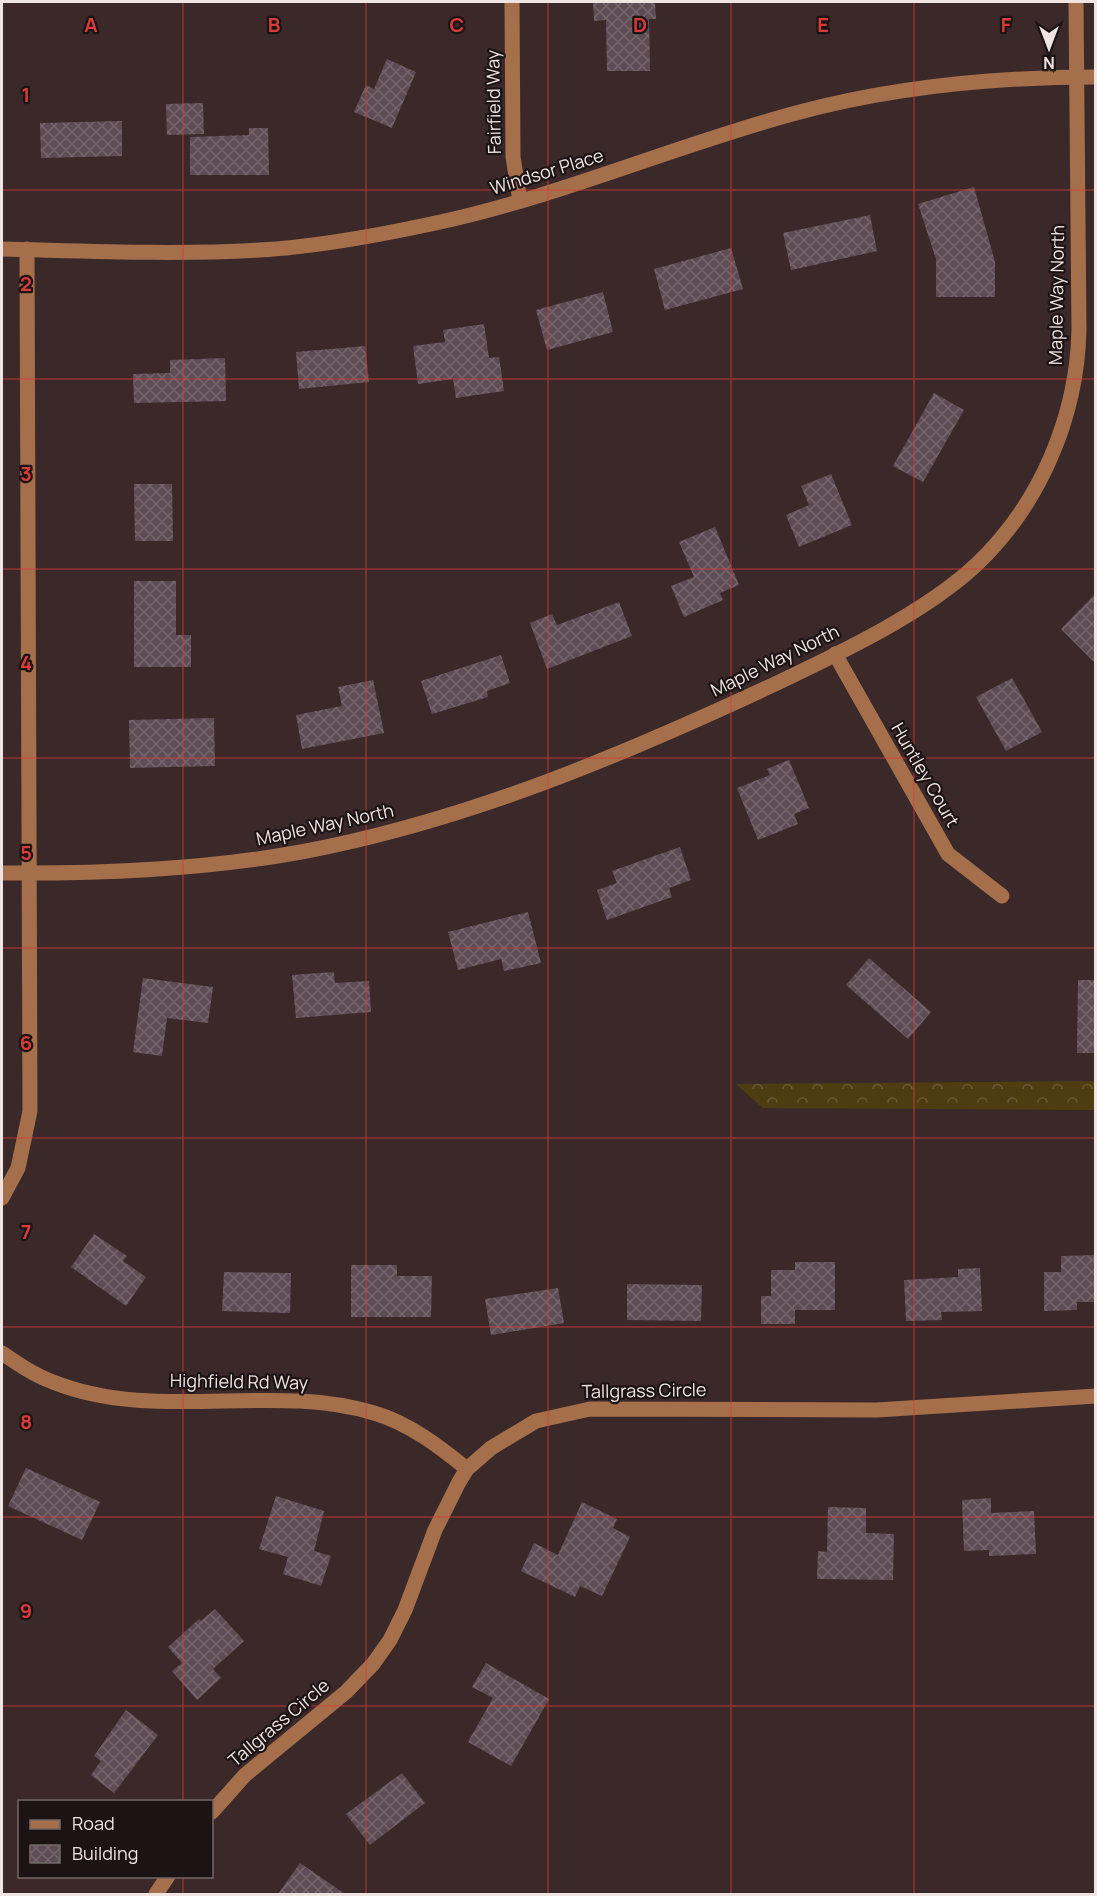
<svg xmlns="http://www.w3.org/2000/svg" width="1097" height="1896" font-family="Manrope,sans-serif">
	<defs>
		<pattern id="forest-crowns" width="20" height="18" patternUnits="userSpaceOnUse" patternTransform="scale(1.5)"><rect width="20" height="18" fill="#4f3d12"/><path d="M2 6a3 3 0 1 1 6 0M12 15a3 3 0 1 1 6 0" fill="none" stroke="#695934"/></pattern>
		<pattern id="building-cross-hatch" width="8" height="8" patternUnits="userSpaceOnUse" patternTransform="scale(1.5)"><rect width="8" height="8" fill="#5d4c54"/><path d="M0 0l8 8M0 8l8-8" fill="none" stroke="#75666c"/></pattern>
	</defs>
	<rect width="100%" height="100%" fill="#3b2929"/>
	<path fill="url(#forest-crowns)" d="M 1095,1081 L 1095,1110 L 763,1108 L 736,1084 Z"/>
	<g fill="url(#building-cross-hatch)">
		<path d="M 593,2 L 655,2 L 656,19 L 649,19 L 650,71 L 607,71 L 606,20 L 594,21 Z"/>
		<path d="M 387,59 L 416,72 L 392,128 L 354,112 L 366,85 L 374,89 Z"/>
		<path d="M 203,103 L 204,134 L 167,135 L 166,104 Z"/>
		<path d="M 122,121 L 122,156 L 41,158 L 40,123 Z"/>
		<path d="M 249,128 L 268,128 L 269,175 L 190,175 L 190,137 L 249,135 Z"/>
		<path d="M 974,187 L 995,262 L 995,297 L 936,297 L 936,259 L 918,204 Z"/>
		<path d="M 870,215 L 877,251 L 791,270 L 783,233 Z"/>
		<path d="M 731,248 L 743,289 L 665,310 L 654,269 Z"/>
		<path d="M 603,292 L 613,332 L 547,350 L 536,310 Z"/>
		<path d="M 484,324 L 489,358 L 499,357 L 504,391 L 456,398 L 453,379 L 418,384 L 413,346 L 445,342 L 443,330 Z"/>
		<path d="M 365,346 L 369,382 L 299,389 L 296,352 Z"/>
		<path d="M 225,358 L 226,401 L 134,403 L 133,374 L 170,373 L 170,360 Z"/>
		<path d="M 934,393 L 964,410 L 923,482 L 893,466 Z"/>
		<path d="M 831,474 L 852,525 L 799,547 L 786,515 L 809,505 L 801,486 Z"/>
		<path d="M 134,484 L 172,484 L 173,541 L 135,541 Z"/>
		<path d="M 715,527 L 739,585 L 720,593 L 723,600 L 684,617 L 671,586 L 694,577 L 679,542 Z"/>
		<path d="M 134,581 L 176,581 L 176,635 L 191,635 L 191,667 L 134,667 Z"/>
		<path d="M 1095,594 L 1095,663 L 1061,629 Z"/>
		<path d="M 619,602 L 632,636 L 547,669 L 530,623 L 552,614 L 557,625 Z"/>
		<path d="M 501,655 L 510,683 L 487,691 L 488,697 L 432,714 L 421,681 Z"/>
		<path d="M 1012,678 L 1042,732 L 1006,751 L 976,697 Z"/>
		<path d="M 373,680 L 384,733 L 302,749 L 296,715 L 342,706 L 338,687 Z"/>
		<path d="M 214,718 L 215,766 L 130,768 L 129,720 Z"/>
		<path d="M 789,760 L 809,808 L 794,814 L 798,824 L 758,840 L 737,788 L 770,775 L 767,769 Z"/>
		<path d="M 680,847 L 691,880 L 669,888 L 672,897 L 607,920 L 597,890 L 617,883 L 612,871 Z"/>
		<path d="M 528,912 L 541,963 L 504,971 L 501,959 L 458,970 L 448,932 Z"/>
		<path d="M 869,958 L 931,1012 L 908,1039 L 846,985 Z"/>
		<path d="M 334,972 L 335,983 L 369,981 L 371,1012 L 296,1018 L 292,975 Z"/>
		<path d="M 143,978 L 213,987 L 208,1023 L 167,1018 L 162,1056 L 133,1052 Z"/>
		<path d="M 1078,980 L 1095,980 L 1095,1053 L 1077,1053 Z"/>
		<path d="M 94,1234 L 127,1256 L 123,1261 L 146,1277 L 126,1306 L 71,1267 Z"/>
		<path d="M 1094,1255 L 1095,1302 L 1077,1302 L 1077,1310 L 1044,1311 L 1044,1272 L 1061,1272 L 1061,1256 Z"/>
		<path d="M 795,1262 L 835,1262 L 835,1310 L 795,1310 L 795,1324 L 761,1324 L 761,1296 L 771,1296 L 771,1270 L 795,1270 Z"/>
		<path d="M 351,1265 L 397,1265 L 397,1276 L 432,1276 L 431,1317 L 351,1317 Z"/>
		<path d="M 980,1268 L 982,1311 L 941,1312 L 942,1320 L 906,1321 L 904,1280 L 958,1277 L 958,1269 Z"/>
		<path d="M 224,1272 L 291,1273 L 290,1313 L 222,1311 Z"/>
		<path d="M 627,1284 L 702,1285 L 701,1321 L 627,1320 Z"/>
		<path d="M 558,1288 L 564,1323 L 491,1335 L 485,1299 Z"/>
		<path d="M 26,1468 L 100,1502 L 82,1540 L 8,1506 Z"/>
		<path d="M 276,1496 L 324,1511 L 314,1551 L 331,1556 L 321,1586 L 283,1574 L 288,1557 L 259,1549 Z"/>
		<path d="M 991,1498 L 991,1513 L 1034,1511 L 1036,1554 L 989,1556 L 989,1550 L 964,1551 L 962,1500 Z"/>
		<path d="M 582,1502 L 617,1519 L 613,1528 L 630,1537 L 602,1596 L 580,1586 L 575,1597 L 521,1571 L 534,1543 L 558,1555 Z"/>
		<path d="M 828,1507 L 866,1508 L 866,1533 L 894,1534 L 893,1580 L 817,1579 L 818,1551 L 827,1552 Z"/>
		<path d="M 215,1609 L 244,1641 L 213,1669 L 221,1678 L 197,1700 L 172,1671 L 182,1663 L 168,1647 L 199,1619 L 201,1621 Z"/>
		<path d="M 486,1663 L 549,1699 L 511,1766 L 468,1742 L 493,1698 L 472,1687 Z"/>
		<path d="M 126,1710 L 158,1735 L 114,1793 L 91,1775 L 101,1761 L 94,1756 Z"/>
		<path d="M 402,1773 L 425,1803 L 370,1845 L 346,1814 Z"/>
		<path d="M 300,1863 L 345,1894 L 278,1894 Z"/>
	</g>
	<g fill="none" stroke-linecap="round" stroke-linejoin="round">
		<g stroke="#a56f4c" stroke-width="15">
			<path d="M 512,2 L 513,157 L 520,201"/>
			<path d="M 2,249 C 87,251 174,255 259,250 C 317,247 375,236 431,224 C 556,198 673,146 796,113 C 893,87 995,77 1096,77"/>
			<path d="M 835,654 L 948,854 L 1002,896"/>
			<path d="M 2,873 C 102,874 202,870 301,852 C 467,821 623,755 775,684 C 840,653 925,613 977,564 C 1040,504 1077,417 1079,330 L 1076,2"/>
			<path d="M 2,1198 L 18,1168 L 30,1111 L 27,249"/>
			<path d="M 2,1353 C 18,1364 34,1375 53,1382 C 155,1423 271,1382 374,1413 C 409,1423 440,1447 467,1469"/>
			<path d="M 212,1812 L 245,1775 L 346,1692 L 373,1664 L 390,1640 L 405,1610 L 435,1530 L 459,1482 L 467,1469 L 491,1448 L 536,1421 L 590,1409 L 877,1410 L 1096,1396"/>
			<path d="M 156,1894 L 168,1876"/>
		</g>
	</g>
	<path fill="none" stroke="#d93b3b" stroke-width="1.5" stroke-opacity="0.55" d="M 183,2 L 183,1802M 366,2 L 366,1894M 548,2 L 548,1894M 731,2 L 731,1894M 914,2 L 914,1894M 2,190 L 1096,190M 2,379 L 1096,379M 2,569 L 1096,569M 2,758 L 1096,758M 2,948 L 1096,948M 2,1138 L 1096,1138M 2,1327 L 1096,1327M 2,1517 L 1096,1517M 2,1706 L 1096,1706M 183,1876 L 183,1894"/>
	<g text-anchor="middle" stroke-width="4.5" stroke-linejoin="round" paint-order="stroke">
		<g font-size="18" fill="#f0e4e3" stroke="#1c1414">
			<text transform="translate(494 102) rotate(-91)" y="6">Fairfield Way</text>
			<text transform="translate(547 172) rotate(-17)" y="6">Windsor Place</text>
			<text transform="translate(1057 295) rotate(-89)" y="6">Maple Way North</text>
			<text transform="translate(775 661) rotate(-26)" y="6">Maple Way North</text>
			<text transform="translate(925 775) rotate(60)" y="6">Huntley Court</text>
			<text transform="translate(325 825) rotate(-12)" y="6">Maple Way North</text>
			<text transform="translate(239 1382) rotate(1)" y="6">Highfield Rd Way</text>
			<text transform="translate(644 1391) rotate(-1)" y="6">Tallgrass Circle</text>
			<text transform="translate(279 1723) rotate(-40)" y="6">Tallgrass Circle</text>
		</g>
	</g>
	<g font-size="20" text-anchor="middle" font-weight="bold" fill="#d93b3b" stroke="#1c1414" stroke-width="4.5" stroke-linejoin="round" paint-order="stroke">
		<text x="91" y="32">A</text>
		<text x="274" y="32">B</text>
		<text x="457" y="32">C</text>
		<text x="640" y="32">D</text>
		<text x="823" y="32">E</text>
		<text x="1006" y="32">F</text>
		<text x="26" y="102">1</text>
		<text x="26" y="291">2</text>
		<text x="26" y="481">3</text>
		<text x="26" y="670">4</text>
		<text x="26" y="860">5</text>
		<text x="26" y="1050">6</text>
		<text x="26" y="1239">7</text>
		<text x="26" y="1429">8</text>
		<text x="26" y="1618">9</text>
	</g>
	<rect width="1097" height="1896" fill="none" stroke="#f0e4e3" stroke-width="6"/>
	<rect x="18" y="1800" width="195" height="78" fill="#1c1414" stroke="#716767" stroke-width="1.5"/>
	<rect x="30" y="1820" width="30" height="9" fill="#a56f4c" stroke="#716767" stroke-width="1.5"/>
	<text x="72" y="1830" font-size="18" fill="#f0e4e3">Road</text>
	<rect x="30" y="1845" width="30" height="18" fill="url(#building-cross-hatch)" stroke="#716767" stroke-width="1.5"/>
	<text x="72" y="1860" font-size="18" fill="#f0e4e3">Building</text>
	<g transform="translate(1049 48) rotate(180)" stroke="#1c1414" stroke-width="4.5" paint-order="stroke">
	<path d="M0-4.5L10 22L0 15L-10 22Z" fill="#f0e4e3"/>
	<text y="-9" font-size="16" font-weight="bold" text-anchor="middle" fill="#f0e4e3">N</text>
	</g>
</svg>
